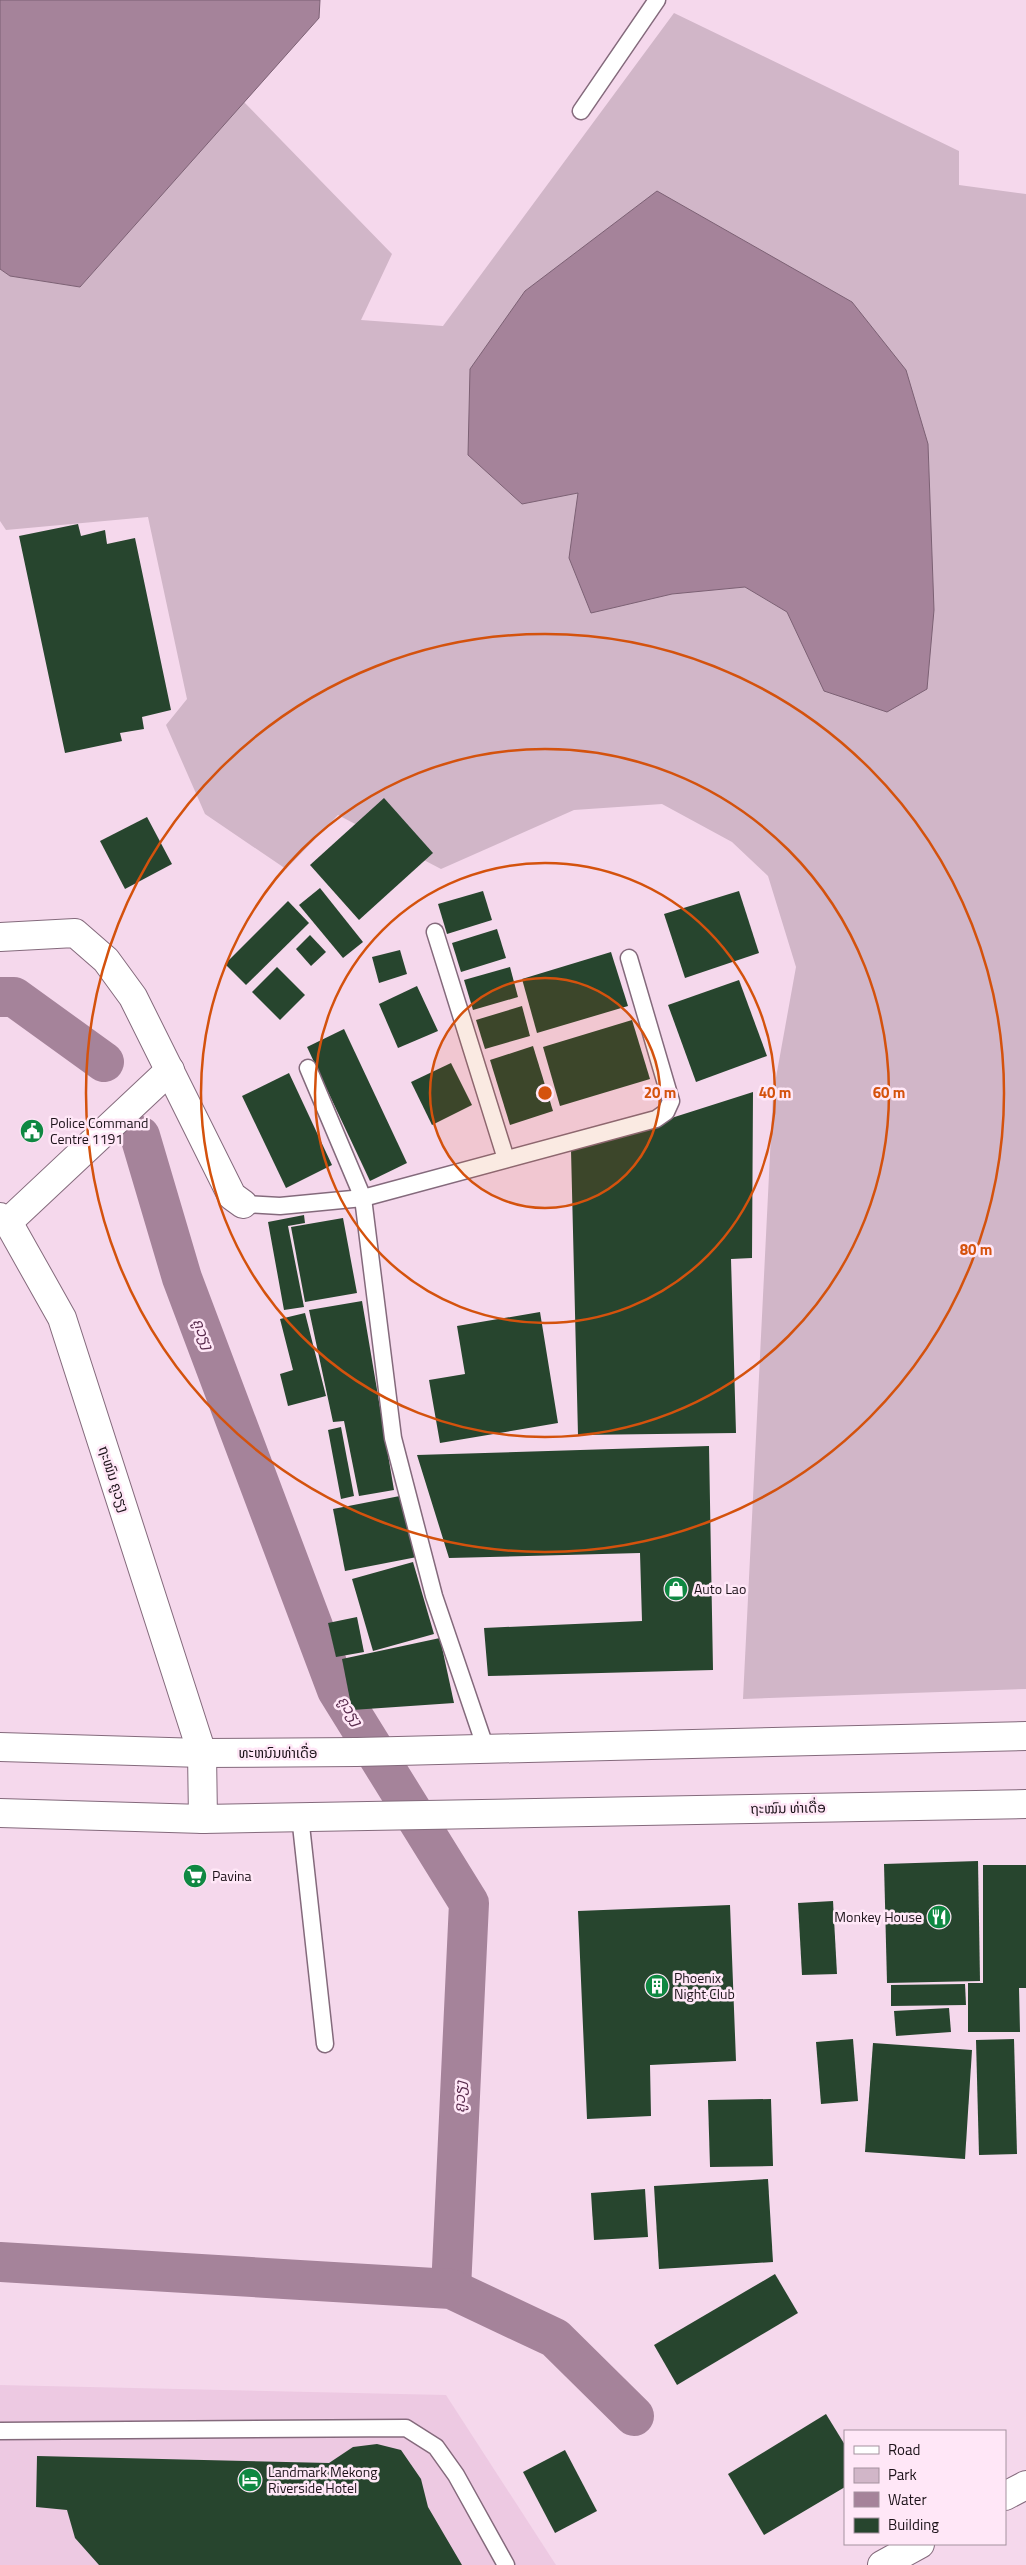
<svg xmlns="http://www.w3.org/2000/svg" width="1026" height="2565" font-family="'Titillium Web','Noto Sans Lao',sans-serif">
	<rect width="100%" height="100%" fill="#f5d8ec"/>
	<path fill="#edc9e2" d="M 0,2385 L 446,2395 L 556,2565 L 0,2565 Z"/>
	<path fill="#d1b6c8" d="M 674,13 L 959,151 L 959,185 L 1026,194 L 1026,1689 L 743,1699 L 773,1094 L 796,967 L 768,876 L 732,842 L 662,804 L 574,810 L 441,869 L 338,815 L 286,869 L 205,814 L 166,725 L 187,699 L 148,517 L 6,530 L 0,521 L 0,269 L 10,276 L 80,287 L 244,102 L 392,254 L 361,320 L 443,326 Z"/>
	<g fill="#a5839a" stroke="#7c6174">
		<path d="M 0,0 L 320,0 L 319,18 L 80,287 L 10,276 L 0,269 Z"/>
		<path d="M 657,191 L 852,302 L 906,370 L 928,444 L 934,610 L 927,689 L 887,712 L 824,691 L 787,612 L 745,587 L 672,594 L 591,613 L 569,558 L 578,493 L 522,504 L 468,455 L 470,369 L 525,291 Z"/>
	</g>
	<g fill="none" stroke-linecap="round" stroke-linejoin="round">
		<g stroke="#a5839a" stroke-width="40">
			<path d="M 0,997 L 14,997 L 104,1062"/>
			<path d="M 140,1136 L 182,1278 L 337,1690 L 469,1903 L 451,2289"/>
			<path d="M 0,2262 L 451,2289 L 555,2338 L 634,2416"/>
		</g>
	</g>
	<g fill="#27452e">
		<path d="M 78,524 L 81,536 L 105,530 L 107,544 L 135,538 L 171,710 L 142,717 L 144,729 L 120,733 L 122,741 L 65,753 L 19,536 Z"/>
		<path d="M 384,798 L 433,853 L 359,920 L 310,865 Z"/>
		<path d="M 147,817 L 172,864 L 125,889 L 100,841 Z"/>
		<path d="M 320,888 L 363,942 L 343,958 L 299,905 Z"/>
		<path d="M 483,891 L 492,920 L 447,934 L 438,904 Z"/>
		<path d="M 739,891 L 759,953 L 685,978 L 664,914 Z"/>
		<path d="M 288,901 L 309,923 L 246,985 L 225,964 Z"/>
		<path d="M 497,929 L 506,958 L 461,972 L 452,943 Z"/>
		<path d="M 310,935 L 326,952 L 311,966 L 296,949 Z"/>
		<path d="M 400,950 L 407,974 L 379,983 L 372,957 Z"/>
		<path d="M 611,952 L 628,1006 L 537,1033 L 522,979 Z"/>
		<path d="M 277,967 L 305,995 L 280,1020 L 252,992 Z"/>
		<path d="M 510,967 L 518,997 L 473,1010 L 464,980 Z"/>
		<path d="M 739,980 L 767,1056 L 696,1082 L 668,1005 Z"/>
		<path d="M 417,986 L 438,1031 L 398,1048 L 379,1004 Z"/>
		<path d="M 522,1006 L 530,1036 L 485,1049 L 476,1020 Z"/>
		<path d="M 632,1020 L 650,1079 L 560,1106 L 543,1047 Z"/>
		<path d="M 344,1029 L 407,1163 L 370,1181 L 307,1047 Z"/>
		<path d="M 533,1046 L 553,1111 L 510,1125 L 490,1060 Z"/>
		<path d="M 451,1063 L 472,1105 L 432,1125 L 411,1082 Z"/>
		<path d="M 289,1073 L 332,1165 L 286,1188 L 242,1096 Z"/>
		<path d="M 753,1092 L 752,1258 L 731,1259 L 736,1433 L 578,1435 L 571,1150 Z"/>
		<path d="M 304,1215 L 305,1223 L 288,1226 L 304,1307 L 284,1310 L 268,1222 Z"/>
		<path d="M 343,1218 L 357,1293 L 305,1302 L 291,1227 Z"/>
		<path d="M 362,1301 L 394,1490 L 359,1496 L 344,1421 L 333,1422 L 309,1310 Z"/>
		<path d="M 540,1312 L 558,1423 L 440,1443 L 429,1380 L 465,1374 L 457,1326 Z"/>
		<path d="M 305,1313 L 326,1396 L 288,1406 L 280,1374 L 293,1370 L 280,1319 Z"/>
		<path d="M 341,1427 L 354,1496 L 341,1499 L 328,1430 Z"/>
		<path d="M 709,1446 L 713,1670 L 488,1676 L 484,1628 L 642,1621 L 640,1553 L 449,1558 L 417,1455 Z"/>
		<path d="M 405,1495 L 417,1557 L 345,1571 L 333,1509 Z"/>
		<path d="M 413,1562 L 434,1634 L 373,1651 L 352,1579 Z"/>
		<path d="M 357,1617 L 364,1652 L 336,1657 L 328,1623 Z"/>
		<path d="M 440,1638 L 454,1703 L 352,1710 L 342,1659 Z"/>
		<path d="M 978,1861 L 980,1981 L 887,1983 L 884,1864 Z"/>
		<path d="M 983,1865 L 1026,1865 L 1026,1988 L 1019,1988 L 1020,2032 L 968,2032 L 968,1983 L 983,1983 Z"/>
		<path d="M 833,1901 L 837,1974 L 802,1975 L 798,1903 Z"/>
		<path d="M 730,1905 L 736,2061 L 650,2065 L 651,2116 L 587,2119 L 578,1911 Z"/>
		<path d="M 965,1984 L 966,2005 L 891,2006 L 891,1985 Z"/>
		<path d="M 949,2008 L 951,2032 L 896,2036 L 894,2011 Z"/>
		<path d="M 853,2039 L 858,2101 L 821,2104 L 816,2042 Z"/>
		<path d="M 1014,2039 L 1017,2154 L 979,2155 L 976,2040 Z"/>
		<path d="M 873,2043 L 972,2050 L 965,2159 L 865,2152 Z"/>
		<path d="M 771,2099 L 773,2166 L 710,2167 L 708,2100 Z"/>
		<path d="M 768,2179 L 773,2262 L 659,2269 L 654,2186 Z"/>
		<path d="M 645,2189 L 648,2237 L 594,2240 L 591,2193 Z"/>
		<path d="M 775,2274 L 798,2313 L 677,2385 L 654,2345 Z"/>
		<path d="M 826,2414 L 845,2445 L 845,2487 L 764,2535 L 728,2474 Z"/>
		<path d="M 377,2444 L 401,2450 L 421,2479 L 428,2507 L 462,2565 L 99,2565 L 75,2538 L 67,2510 L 36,2507 L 37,2456 L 329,2463 L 353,2447 Z"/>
		<path d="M 565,2450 L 597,2511 L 555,2533 L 523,2472 Z"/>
	</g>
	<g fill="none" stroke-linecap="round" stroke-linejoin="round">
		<g stroke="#846a7c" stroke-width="19">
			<g id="service">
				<path d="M 581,111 L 657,0"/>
				<path d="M 435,932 L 506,1159"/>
				<path d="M 308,1068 L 363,1198 L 393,1438 L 434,1596 L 486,1749"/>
				<path d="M 243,1204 L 280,1206 L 363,1198 L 656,1119 L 666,1112 L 671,1101 L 629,958"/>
				<path d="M 300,1816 L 325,2044"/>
				<path d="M 0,2431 L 406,2428 L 436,2447 L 456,2475 L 506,2565"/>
			</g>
		</g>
		<g stroke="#846a7c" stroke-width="30">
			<g id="minor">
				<path d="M 0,937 L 75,933 L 106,960 L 133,997 L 232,1196 L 243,1204"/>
				<path d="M 8,1222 L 170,1070"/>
			</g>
		</g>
		<g stroke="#846a7c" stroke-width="30">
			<g id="tertiary">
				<path d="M 0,1217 L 8,1222 L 62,1318 L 202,1753 L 203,1819"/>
				<path d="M 1005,2496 L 1026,2485"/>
				<path d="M 882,2565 L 920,2544"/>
			</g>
		</g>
		<g stroke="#846a7c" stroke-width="30">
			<g id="primary">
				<path d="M 0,1747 L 202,1753 L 357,1752 L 1026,1736"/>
				<path d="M 0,1813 L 203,1819 L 1026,1804"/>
			</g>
		</g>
		<use href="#service" stroke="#fff" stroke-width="16"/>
		<use href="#minor" stroke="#fff" stroke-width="28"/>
		<use href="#tertiary" stroke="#fff" stroke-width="28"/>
		<use href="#primary" stroke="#fff" stroke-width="28"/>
	</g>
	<circle cx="545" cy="1093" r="115" fill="#d4520d" fill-opacity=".12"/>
	<g fill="none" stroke="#d4520d" stroke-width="2.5">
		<circle cx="545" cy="1093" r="115"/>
		<circle cx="545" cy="1093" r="230"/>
		<circle cx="545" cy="1093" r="344"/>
		<circle cx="545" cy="1093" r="459"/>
	</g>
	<defs>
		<g id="civic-disc" transform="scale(1.25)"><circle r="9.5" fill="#0f8842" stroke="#ffe7f7"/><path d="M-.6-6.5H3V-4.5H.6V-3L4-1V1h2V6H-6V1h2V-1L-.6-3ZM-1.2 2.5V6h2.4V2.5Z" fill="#fff"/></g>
		<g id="shop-disc" transform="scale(1.25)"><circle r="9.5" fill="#0f8842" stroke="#ffe7f7"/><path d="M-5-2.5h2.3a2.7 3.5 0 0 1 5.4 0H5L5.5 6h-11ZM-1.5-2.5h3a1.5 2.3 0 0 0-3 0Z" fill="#fff"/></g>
		<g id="supermarket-disc" transform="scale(1.25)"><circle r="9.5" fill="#0f8842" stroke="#ffe7f7"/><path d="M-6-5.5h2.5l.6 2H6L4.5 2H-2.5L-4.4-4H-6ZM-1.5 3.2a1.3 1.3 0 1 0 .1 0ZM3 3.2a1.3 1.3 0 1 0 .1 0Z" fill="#fff"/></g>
		<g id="restaurant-disc" transform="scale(1.25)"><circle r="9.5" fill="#0f8842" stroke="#ffe7f7"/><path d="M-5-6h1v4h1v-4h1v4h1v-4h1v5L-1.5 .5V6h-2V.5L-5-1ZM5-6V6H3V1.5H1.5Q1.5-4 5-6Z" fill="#fff"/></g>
		<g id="building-disc" transform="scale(1.25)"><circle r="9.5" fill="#0f8842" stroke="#ffe7f7"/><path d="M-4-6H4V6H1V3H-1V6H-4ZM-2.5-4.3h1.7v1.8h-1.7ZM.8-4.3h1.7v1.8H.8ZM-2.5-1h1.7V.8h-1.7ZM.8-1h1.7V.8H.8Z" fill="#fff"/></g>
		<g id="hotel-disc" transform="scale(1.25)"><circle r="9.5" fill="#0f8842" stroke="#ffe7f7"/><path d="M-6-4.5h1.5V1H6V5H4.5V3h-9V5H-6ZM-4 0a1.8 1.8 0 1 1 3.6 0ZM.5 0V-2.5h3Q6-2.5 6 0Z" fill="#fff"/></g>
	</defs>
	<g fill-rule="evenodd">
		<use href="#civic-disc" x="32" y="1131"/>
		<use href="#shop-disc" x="676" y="1589"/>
		<use href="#supermarket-disc" x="195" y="1876"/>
		<use href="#restaurant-disc" x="939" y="1917"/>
		<use href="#building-disc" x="657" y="1986"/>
		<use href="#hotel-disc" x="250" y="2480"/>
	</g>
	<g text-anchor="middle" stroke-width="5" stroke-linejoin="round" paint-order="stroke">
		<g font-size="14" fill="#1d131a" stroke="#ffe7f7" text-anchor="start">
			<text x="50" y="1128">Police Command<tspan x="50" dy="16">Centre 1191</tspan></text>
			<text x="694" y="1594">Auto Lao</text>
			<text x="212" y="1881">Pavina</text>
			<text x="922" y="1922" text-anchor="end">Monkey House</text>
			<text x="674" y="1983">Phoenix<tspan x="674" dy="16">Night Club</tspan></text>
			<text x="268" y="2477">Landmark Mekong<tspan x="268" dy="16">Riverside Hotel</tspan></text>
		</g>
		<g font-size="14" fill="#1d131a" stroke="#ffe7f7">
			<text transform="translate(114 1479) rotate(72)" y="5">ຖະໜົນ ຄູວຽງ</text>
			<text x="278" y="1758">ທະຫນົນທ່າເດື່ອ</text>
			<text transform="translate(788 1808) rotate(-1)" y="5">ຖະໝົນ ທ່າເດື່ອ</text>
		</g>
		<g font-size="15" font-style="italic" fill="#592b4d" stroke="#ffe7f7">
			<text transform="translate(203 1334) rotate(69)" y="5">ຄູວຽງ</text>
			<text transform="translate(350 1711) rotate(58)" y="5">ຄູວຽງ</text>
			<text transform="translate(460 2097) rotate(-87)" y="5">ຄູວຽງ</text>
		</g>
	</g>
	<circle cx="545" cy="1093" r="8" fill="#d4520d" stroke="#ffe7f7" stroke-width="2.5"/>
	<g font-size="15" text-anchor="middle" font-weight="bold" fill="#d4520d" stroke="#ffe7f7" stroke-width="5" stroke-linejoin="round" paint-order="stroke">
		<text x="660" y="1098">20 m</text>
		<text x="775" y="1098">40 m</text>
		<text x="889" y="1098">60 m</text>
		<text x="976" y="1255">80 m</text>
	</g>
	<rect x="844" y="2430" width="162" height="115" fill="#ffe7f7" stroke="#a5929f"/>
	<rect x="854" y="2446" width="25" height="8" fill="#ffffff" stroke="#a5929f"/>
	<text x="888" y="2455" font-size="15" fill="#1d131a">Road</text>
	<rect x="854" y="2468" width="25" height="15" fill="#d1b6c8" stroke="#a5929f"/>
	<text x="888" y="2480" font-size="15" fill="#1d131a">Park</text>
	<rect x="854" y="2492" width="25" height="15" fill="#a5839a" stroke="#a5929f"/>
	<text x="888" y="2505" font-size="15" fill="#1d131a">Water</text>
	<rect x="854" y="2518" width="25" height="15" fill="#27452e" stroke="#a5929f"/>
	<text x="888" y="2530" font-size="15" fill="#1d131a">Building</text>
</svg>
